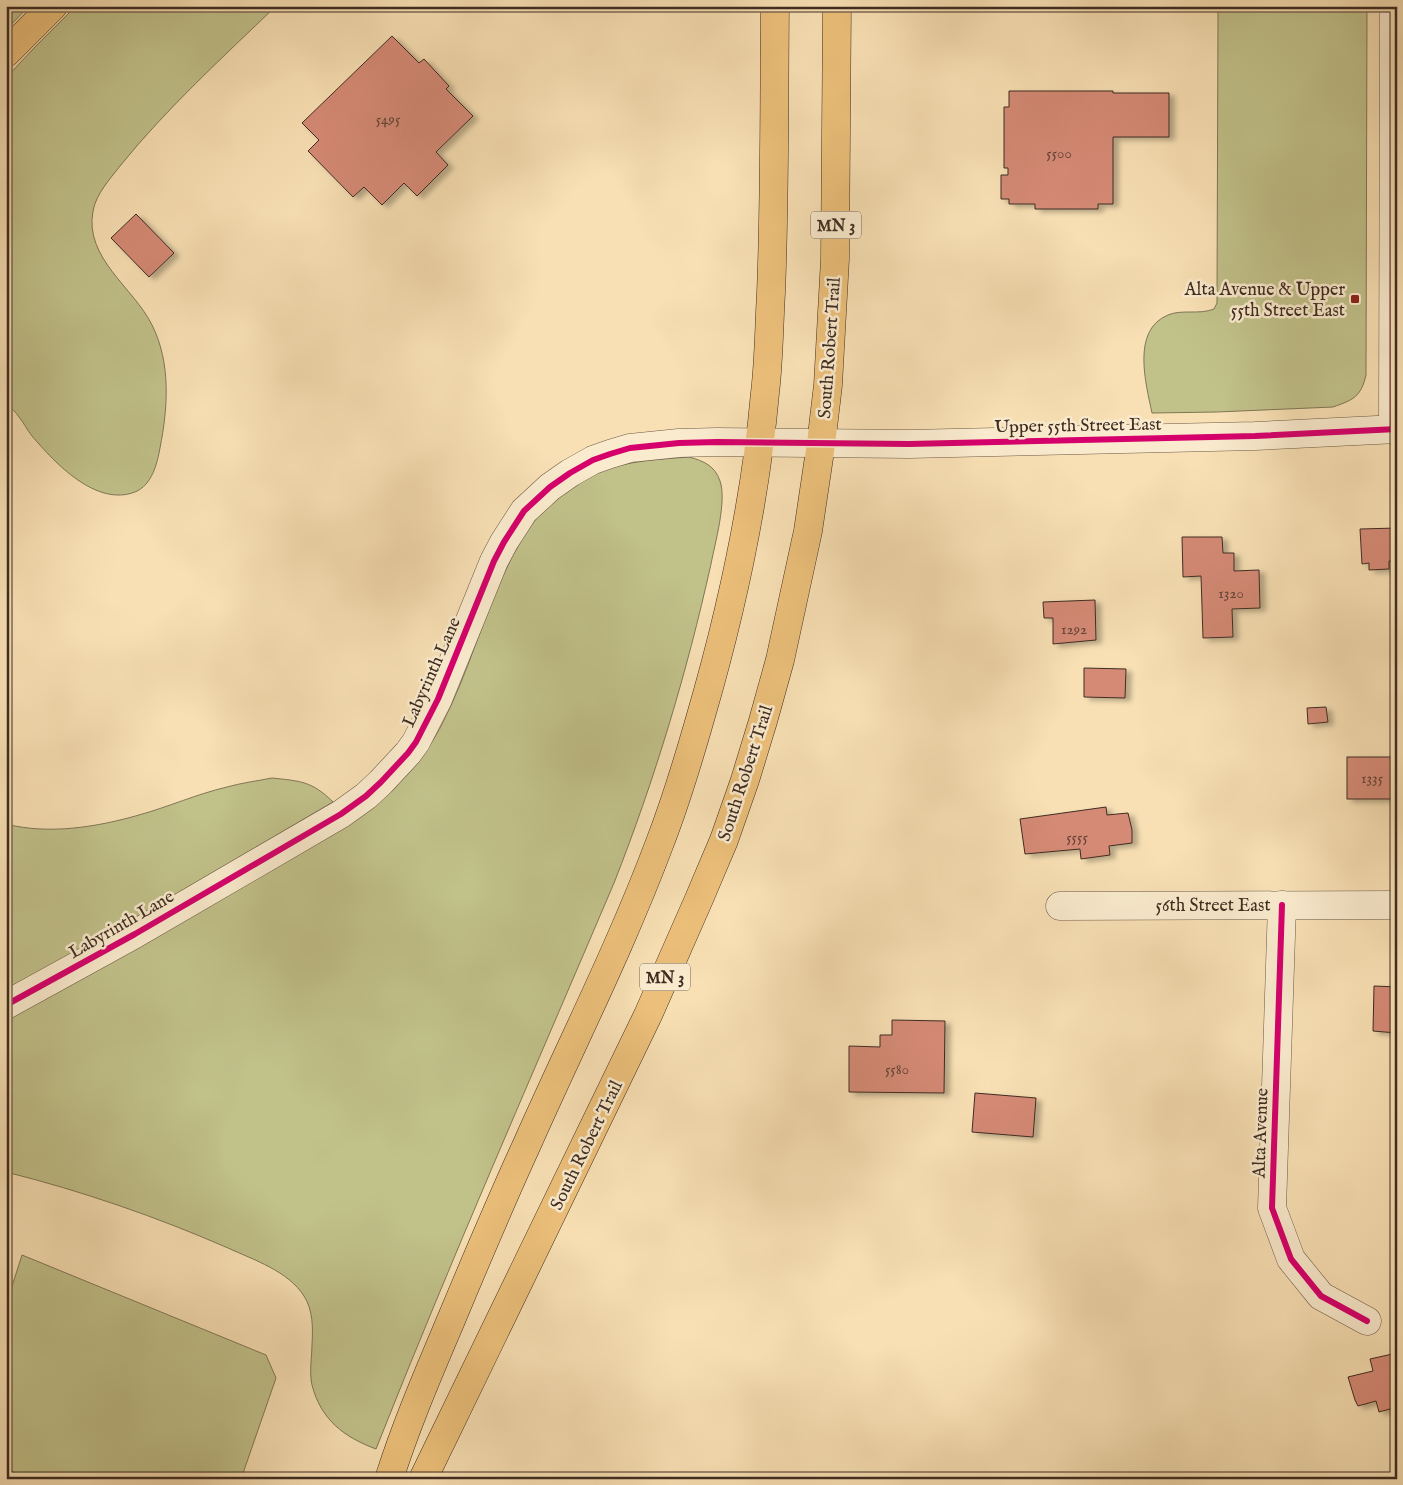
<svg xmlns="http://www.w3.org/2000/svg" width="1403" height="1485" font-family="'IM FELL English',serif">
	<defs>
		<filter id="shadow"><feDropShadow dx="5.5" dy="3" stdDeviation="2.5" flood-color="#0004"/></filter>
	</defs>
	<rect width="100%" height="100%" fill="#f8e0b4"/>
	<filter id="stains"><feTurbulence type="fractalNoise" baseFrequency=".004" numOctaves="4"/><feColorMatrix values="0 0 0 0 .2 0 0 0 0 .09 0 0 0 0 .02 0 0 0 .5 -.17"/></filter>
	<radialGradient id="worn" r=".72"><stop offset=".6" stop-color="#630" stop-opacity="0"/><stop offset="1" stop-color="#630" stop-opacity=".3"/></radialGradient>
	<g fill="#c1c18a" stroke="#807656">
		<path d="M 6,6 L 29,6 L 6,30 Z"/>
		<path d="M 76,6 L 276,6 C 222,58 167,108 120,166 C 110,179 96,194 93,211 C 84,258 134,288 152,325 C 171,363 168,407 160,448 C 157,464 152,485 135,492 C 96,507 55,463 32,436 C 27,430 24,423 19,417 C 16,412 11,408 6,403 L 6,78 L 34,48 Z"/>
		<path d="M 1219,6 L 1367,6 L 1366,375 C 1361,397 1353,400 1333,407 L 1217,412 L 1152,413 C 1146,384 1131,330 1168,315 C 1182,309 1199,315 1214,309 L 1217,303 L 1218,12 Z"/>
		<path d="M 689,457 C 704,461 715,466 720,481 C 727,501 715,543 711,564 C 687,672 655,779 614,883 C 534,1071 451,1259 376,1449 C 344,1437 321,1420 312,1385 C 309,1372 312,1357 312,1344 C 313,1328 313,1310 304,1296 C 288,1271 254,1260 228,1248 C 157,1217 82,1191 6,1172 L 6,1020 C 132,954 253,879 375,806 C 400,783 424,759 440,728 C 469,673 484,612 512,557 C 521,541 531,523 544,510 C 555,500 568,491 580,483 C 591,477 602,470 614,467 C 639,460 664,459 689,457 Z"/>
		<path d="M 272,778 C 300,781 312,781 333,802 L 87,946 L 6,989 L 6,824 C 49,835 97,827 139,815 C 168,807 197,794 227,787 C 241,783 257,781 272,778 Z"/>
		<path d="M 22,1255 L 266,1355 L 276,1378 L 241,1479 L 15,1479 L 6,1452 L 6,1305 Z"/>
	</g>
	<g fill="#d58a76" stroke="#3f2c22" filter="url(#shadow)">
		<path d="M 392,36 L 419,63 L 424,59 L 449,86 L 446,89 L 473,116 L 436,152 L 448,165 L 417,196 L 404,183 L 382,205 L 364,187 L 353,197 L 308,151 L 319,140 L 302,123 Z"/>
		<path d="M 1009,91 L 1113,91 L 1113,93 L 1169,93 L 1169,137 L 1113,137 L 1113,204 L 1098,204 L 1098,209 L 1035,209 L 1035,204 L 1009,204 L 1009,199 L 1001,199 L 1001,175 L 1008,175 L 1008,168 L 1004,168 L 1004,107 L 1009,107 Z"/>
		<path d="M 136,214 L 174,253 L 149,277 L 111,238 Z"/>
		<path d="M 1397,528 L 1397,561 L 1389,561 L 1389,569 L 1369,570 L 1369,563 L 1362,564 L 1360,529 Z"/>
		<path d="M 1182,537 L 1222,537 L 1223,553 L 1234,553 L 1234,571 L 1259,570 L 1260,608 L 1232,609 L 1233,637 L 1203,638 L 1201,576 L 1183,577 Z"/>
		<path d="M 1095,600 L 1096,640 L 1053,644 L 1053,618 L 1044,618 L 1043,602 Z"/>
		<path d="M 1084,668 L 1126,669 L 1125,698 L 1084,697 Z"/>
		<path d="M 1326,707 L 1328,722 L 1308,724 L 1307,708 Z"/>
		<rect x="1347" y="757" width="50" height="42"/>
		<path d="M 1106,807 L 1107,815 L 1128,813 L 1132,830 L 1132,843 L 1109,846 L 1110,855 L 1081,859 L 1080,849 L 1025,854 L 1020,819 Z"/>
		<path d="M 1374,986 L 1397,987 L 1397,1033 L 1373,1031 Z"/>
		<path d="M 892,1020 L 945,1021 L 944,1093 L 849,1092 L 849,1046 L 880,1047 L 880,1035 L 892,1035 Z"/>
		<path d="M 975,1093 L 1036,1098 L 1033,1137 L 972,1132 Z"/>
		<path d="M 1397,1353 L 1397,1407 L 1379,1412 L 1376,1401 L 1358,1406 L 1355,1400 L 1348,1377 L 1373,1371 L 1370,1359 Z"/>
	</g>
	<g fill="none" stroke-linecap="round" stroke-linejoin="round">
		<g stroke="#6d5946" stroke-width="29">
			<g id="minor">
				<path d="M 1393,429 L 1394,6"/>
				<path d="M 1282,905 L 1272,1208 L 1291,1259 L 1321,1296 L 1367,1321"/>
				<path d="M 1060,906 L 1397,905"/>
				<path d="M 6,1005 L 135,934 L 341,814 L 366,796 L 381,782 L 408,753 L 416,742 L 438,699 L 494,561 L 504,542 L 524,511 L 550,487 L 570,473 L 593,460 L 610,454 L 630,448 L 679,443 L 717,442 L 909,444 L 1255,436 L 1397,429"/>
			</g>
		</g>
		<g stroke="#3f2c22" stroke-width="29">
			<g id="major">
				<path d="M 389,1479 C 406,1425 429,1372 451,1320 C 476,1260 501,1201 528,1142 C 572,1043 621,946 659,845 C 675,804 688,761 700,719 C 731,613 755,504 765,393 C 769,360 769,326 771,293 C 775,197 774,102 775,6"/>
				<path d="M 423,1479 L 648,1015 L 699,899 L 724,840 L 745,780 L 763,721 L 780,660 L 808,531 L 821,444 L 828,385 L 835,259 L 837,6"/>
			</g>
		</g>
		<g stroke="#3f2c22" stroke-width="29">
			<path id="highway" d="M 6,53 L 53,6"/>
		</g>
		<use href="#minor" stroke="#faebce" stroke-width="28"/>
		<use href="#major" stroke="#ecc07a" stroke-width="28"/>
		<use href="#highway" stroke="#ecc07a" stroke-width="28"/>
		<g stroke="#faebce" stroke-width="9">
			<g id="cycleway">
				<path d="M 1393,429 L 1394,6"/>
				<path d="M 1282,905 L 1272,1208 L 1291,1259 L 1321,1296 L 1367,1321"/>
				<path d="M 6,1005 L 135,934 L 341,814 L 366,796 L 381,782 L 408,753 L 416,742 L 438,699 L 494,561 L 504,542 L 524,511 L 550,487 L 570,473 L 593,460 L 610,454 L 630,448 L 679,443 L 717,442 L 909,444 L 1255,436 L 1397,429"/>
			</g>
		</g>
		<use href="#cycleway" stroke="#d6006c" stroke-width="6"/>
	</g>
	<rect fill="#8f2418" stroke="#faebce" stroke-width="2" x="1350" y="294" width="10" height="10" rx="2.5"/>
	<g text-anchor="middle" stroke-width="5" stroke-linejoin="round" paint-order="stroke">
		<g font-size="15" fill="#644437">
			<text x="388" y="124">5495</text>
			<text x="1059" y="158">5500</text>
			<text x="1231" y="598">1320</text>
			<text x="1074" y="634">1292</text>
			<text x="1372" y="783">1335</text>
			<text x="1077" y="842">5555</text>
			<text x="897" y="1074">5580</text>
		</g>
		<g fill="#faebce" stroke="#776556" stroke-width="1">
			<rect x="811" y="211.5" width="50" height="27" rx="4"/>
			<rect x="640" y="963.5" width="50" height="27" rx="4"/>
		</g>
		<g font-size="16" font-weight="bold" fill="#3f2c22">
			<text x="836" y="231">MN 3</text>
			<text x="665" y="983">MN 3</text>
		</g>
		<g font-size="18" fill="#3f2c22" stroke="#faebce" text-anchor="end">
			<text x="1345" y="295">Alta Avenue &amp; Upper<tspan x="1345" dy="21">55th Street East</tspan></text>
		</g>
		<g font-size="18" fill="#3f2c22" stroke="#faebce">
			<text transform="translate(829 348) rotate(-86)" y="6">South Robert Trail</text>
			<text transform="translate(1078 425) rotate(-1)" y="6">Upper 55th Street East</text>
			<text transform="translate(431 672) rotate(-66)" y="6">Labyrinth Lane</text>
			<text transform="translate(745 773) rotate(-72)" y="6">South Robert Trail</text>
			<text x="1213" y="911">56th Street East</text>
			<text transform="translate(121 924) rotate(-30)" y="6">Labyrinth Lane</text>
			<text transform="translate(1260 1133) rotate(-88)" y="6">Alta Avenue</text>
			<text transform="translate(586 1145) rotate(-64)" y="6">South Robert Trail</text>
		</g>
	</g>
	<rect width="1403" height="1485" fill="none" stroke="#f8e0b4" stroke-width="25"/>
	<rect x="8" y="8" width="1388" height="1470" fill="none" stroke="#3f2c22" stroke-width="2.5"/>
	<rect x="12" y="12" width="1378" height="1460" fill="none" stroke="#3f2c22"/>
	<rect width="100%" height="100%" filter="url(#stains)"/>
	<rect width="100%" height="100%" fill="url(#worn)"/>
</svg>
